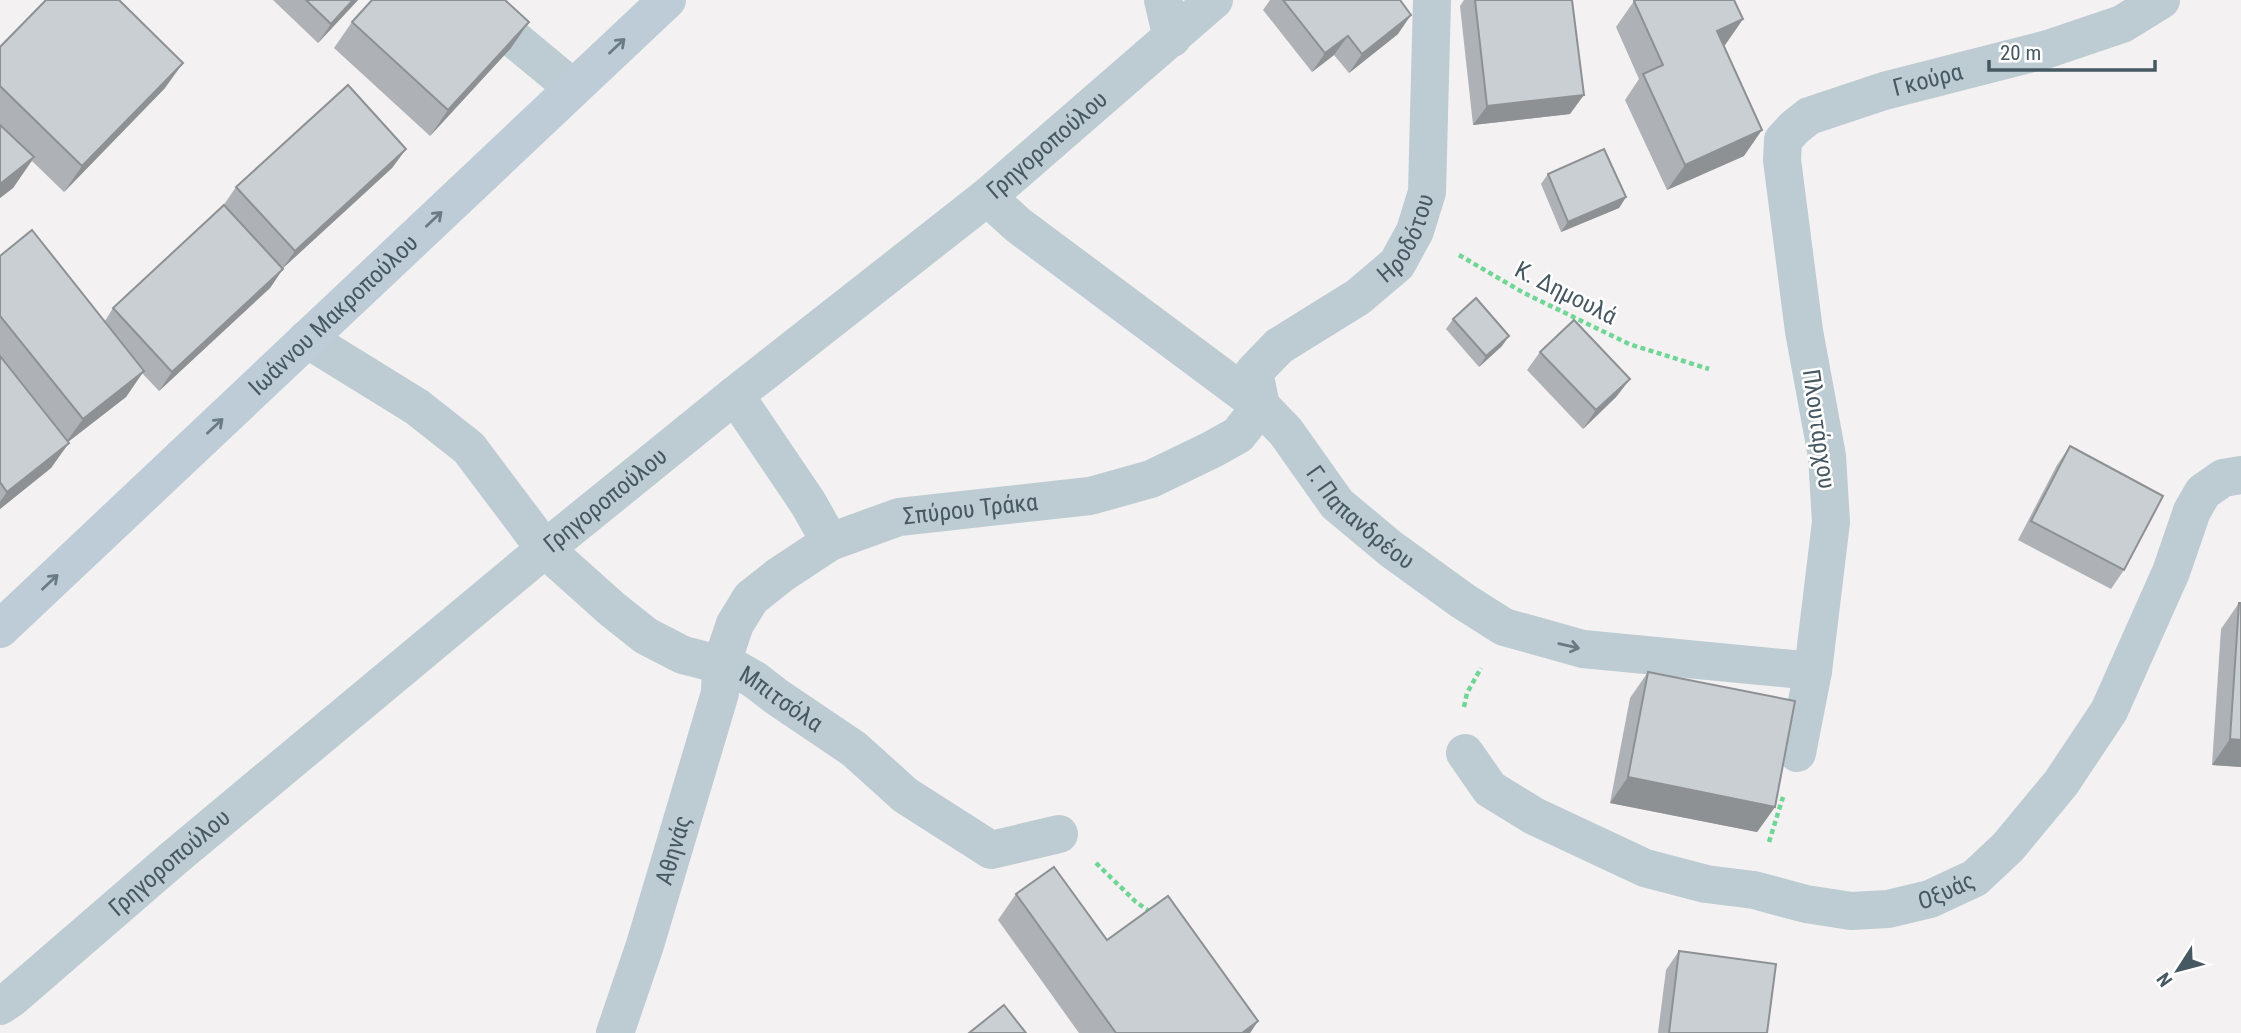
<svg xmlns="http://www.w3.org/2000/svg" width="2241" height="1033" font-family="'Roboto Condensed',sans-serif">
	<rect width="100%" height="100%" fill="#f3f1f1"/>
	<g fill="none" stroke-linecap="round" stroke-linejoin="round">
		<g stroke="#70d696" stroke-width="4.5" stroke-dasharray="5 3.5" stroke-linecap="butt">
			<path d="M 1459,255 L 1524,293 L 1629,344 L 1709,369"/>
			<path d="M 1464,707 L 1467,693 L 1481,668"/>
			<path d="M 1769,842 L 1783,797"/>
			<path d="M 1096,863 L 1136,902 L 1152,913"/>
		</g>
		<g stroke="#bdcbd2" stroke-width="38">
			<path d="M 467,0 L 573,88"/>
			<path d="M 1163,0 L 1172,38"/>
			<path id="s1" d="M 987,197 L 1018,225 L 1261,406 L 1286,432 L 1337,504 L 1391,549 L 1463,601 L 1504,627 L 1583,649 L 1813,671"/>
			<path id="s2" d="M 307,339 L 417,407 L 469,448 L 545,549 L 612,609 L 646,636 L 683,655 L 734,668 L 755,680 L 777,697 L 854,749 L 905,795 L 991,850 L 1059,834"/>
			<path d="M 735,395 L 808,503 L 830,542"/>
			<path id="s3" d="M 1465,753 L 1490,789 L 1534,816 L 1645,868 L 1706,884 L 1754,890 L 1806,904 L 1851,911 L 1888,909 L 1930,899 L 1975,878 L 2008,847 L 2061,783 L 2109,711 L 2171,572 L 2192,511 L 2203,492 L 2223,478 L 2241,475"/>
			<path id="s4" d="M 1797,753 L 1813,671 L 1831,522 L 1827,456 L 1804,331 L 1782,160 L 1783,140 L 1794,128 L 1809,116 L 1884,91 L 2048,49 L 2122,24 L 2161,0"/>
			<path id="s5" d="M 0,1006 L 12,998 L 175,857 L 545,549 L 735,395 L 987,197 L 1214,0"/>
			<path id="s6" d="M 615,1033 L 645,945 L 720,693 L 721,665 L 735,624 L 751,598 L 780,575 L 830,542 L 899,517 L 1090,496 L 1151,479 L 1213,449 L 1238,435 L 1261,406 L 1254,372 L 1279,346 L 1358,297 L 1397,264 L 1415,231 L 1427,192 L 1432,0"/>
		</g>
		<path stroke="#bdccd6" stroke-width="38" id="s7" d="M 0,629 L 667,0"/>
	</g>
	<g fill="#aeb2b6">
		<path d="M 273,0 L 358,0 L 318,43 Z"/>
		<path d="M 1270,0 L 1400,0 L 1398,34 L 1349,73 L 1334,55 L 1312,72 L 1263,10 Z"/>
		<path d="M 1464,0 L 1572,0 L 1570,114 L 1473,125 L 1460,6 Z"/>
		<path d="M 1634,1 L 1743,19 L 1725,45 L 1724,45 L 1744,156 L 1667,190 L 1625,100 L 1639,79 L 1616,27 Z"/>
		<path d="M 352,22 L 511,48 L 430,136 L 334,48 Z"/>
		<path d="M 0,47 L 165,88 L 64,192 L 32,161 L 13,188 L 0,198 Z"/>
		<path d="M 406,149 L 392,168 L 283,268 L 270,288 L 159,391 L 142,373 L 126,397 L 68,442 L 51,468 L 0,509 L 0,256 L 105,321 L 113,308 L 223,206 L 236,187 Z"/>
		<path d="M 1548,174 L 1626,197 L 1619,208 L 1561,232 L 1541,184 Z"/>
		<path d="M 1453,319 L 1502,346 L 1479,367 L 1446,329 Z"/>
		<path d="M 1540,352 L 1630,379 L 1616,397 L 1583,429 L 1527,370 Z"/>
		<path d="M 2070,446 L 2124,570 L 2111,589 L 2018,540 L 2057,465 Z"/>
		<path d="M 2239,603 L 2241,767 L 2212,765 L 2221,629 Z"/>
		<path d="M 1648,672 L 1775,807 L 1757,832 L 1610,803 L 1630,698 Z"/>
		<path d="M 1016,894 L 1107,940 L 1258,1021 L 1250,1033 L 1079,1033 L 998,920 Z"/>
		<path d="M 1679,951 L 1767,1033 L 1658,1033 L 1666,970 Z"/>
	</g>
	<g fill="#8d9194">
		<path d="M 353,0 L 358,0 L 318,43 L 331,24 Z"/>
		<path d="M 1411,15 L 1398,34 L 1349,73 L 1362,54 Z"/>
		<path d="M 1743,19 L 1725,45 L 1699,57 L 1717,31 Z"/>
		<path d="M 529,22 L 511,48 L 430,136 L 448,110 Z"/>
		<path d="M 1348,36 L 1334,55 L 1312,72 L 1325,53 Z"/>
		<path d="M 183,63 L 165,88 L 64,192 L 82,166 Z"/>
		<path d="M 1584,95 L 1570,114 L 1473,125 L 1487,106 Z"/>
		<path d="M 1762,130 L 1744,156 L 1667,190 L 1685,165 Z"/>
		<path d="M 406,149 L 392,168 L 282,269 L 295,251 Z"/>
		<path d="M 34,157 L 13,188 L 0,198 L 0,184 Z"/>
		<path d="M 1626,197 L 1619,208 L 1561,232 L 1568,222 Z"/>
		<path d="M 283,269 L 270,288 L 159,391 L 172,372 Z"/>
		<path d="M 1509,336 L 1502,346 L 1479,367 L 1486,356 Z"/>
		<path d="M 144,371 L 126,397 L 64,445 L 83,419 Z"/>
		<path d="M 1630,379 L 1616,397 L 1583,429 L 1596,410 Z"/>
		<path d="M 69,443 L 51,468 L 0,509 L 0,502 L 7,492 Z"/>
		<path d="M 2230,739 L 2241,740 L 2241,767 L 2212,765 Z"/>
		<path d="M 1628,777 L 1775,807 L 1757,832 L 1610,803 Z"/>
		<path d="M 1258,1021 L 1250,1033 L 1242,1033 Z"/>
	</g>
	<g fill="#cacfd4" stroke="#8d9194" stroke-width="2">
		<path d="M 46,0 L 119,0 L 183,63 L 82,166 L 0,86 L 0,47 Z"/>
		<path d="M 306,0 L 353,0 L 331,24 Z"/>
		<path d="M 372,0 L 505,0 L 529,22 L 448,110 L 352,22 Z"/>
		<path d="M 1283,0 L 1400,0 L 1411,15 L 1362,54 L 1348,36 L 1325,53 Z"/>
		<path d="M 1475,0 L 1572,0 L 1584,95 L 1487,106 Z"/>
		<path d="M 1636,0 L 1734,0 L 1743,19 L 1717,31 L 1762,130 L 1685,165 L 1643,74 L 1663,65 L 1634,1 Z"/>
		<path d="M 348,85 L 406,149 L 295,251 L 236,187 Z"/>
		<path d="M 0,125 L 34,157 L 0,184 Z"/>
		<path d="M 1604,149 L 1626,197 L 1568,222 L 1548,174 Z"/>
		<path d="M 224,205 L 283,269 L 172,372 L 113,308 Z"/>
		<path d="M 32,230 L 144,371 L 83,419 L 0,316 L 0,256 Z"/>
		<path d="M 1476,298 L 1509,336 L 1486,356 L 1453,319 Z"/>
		<path d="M 1574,320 L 1630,379 L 1596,410 L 1540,352 Z"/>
		<path d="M 0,356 L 69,443 L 7,492 L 0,482 Z"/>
		<path d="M 2070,446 L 2163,496 L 2124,570 L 2031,521 Z"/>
		<path d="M 2239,603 L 2241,603 L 2241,740 L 2230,739 Z"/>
		<path d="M 1648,672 L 1795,701 L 1775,807 L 1628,777 Z"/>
		<path d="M 1054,867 L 1107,940 L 1168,896 L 1258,1021 L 1242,1033 L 1116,1033 L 1016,894 Z"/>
		<path d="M 1679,951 L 1776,964 L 1767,1033 L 1669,1033 Z"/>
		<path d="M 1004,1005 L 1026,1033 L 969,1033 Z"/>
	</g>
	<defs><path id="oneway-shaft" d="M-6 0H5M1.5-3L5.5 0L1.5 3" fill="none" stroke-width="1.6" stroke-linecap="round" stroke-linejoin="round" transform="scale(1.75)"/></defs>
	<g stroke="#6a7b84">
		<use href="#oneway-shaft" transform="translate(617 46) rotate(-43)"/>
		<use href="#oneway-shaft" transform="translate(434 219) rotate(-43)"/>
		<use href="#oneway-shaft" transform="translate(215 426) rotate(-43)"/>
		<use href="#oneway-shaft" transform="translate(50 582) rotate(-43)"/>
	</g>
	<use stroke="#6a7a83" href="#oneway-shaft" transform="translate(1569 646) rotate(13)"/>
	<g text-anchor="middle" stroke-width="5" stroke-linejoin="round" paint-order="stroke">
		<g font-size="24" fill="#465861" stroke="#fff">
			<text dy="8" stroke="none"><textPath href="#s4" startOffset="779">Γκούρα</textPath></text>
			<text dy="8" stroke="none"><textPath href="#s5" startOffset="1356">Γρηγοροπούλου</textPath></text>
			<text dy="8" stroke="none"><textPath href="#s6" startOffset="1260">Ηροδότου</textPath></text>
			<text transform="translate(1566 293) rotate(27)" y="8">Κ. Δημουλά</text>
			<text dy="8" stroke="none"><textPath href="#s7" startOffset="458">Ιωάννου Μακροπούλου</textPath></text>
			<text transform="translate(1819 429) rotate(82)" y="8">Πλουτάρχου</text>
			<text dy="8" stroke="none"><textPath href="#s5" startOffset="789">Γρηγοροπούλου</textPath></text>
			<text dy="8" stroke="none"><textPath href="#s6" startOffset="700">Σπύρου Τράκα</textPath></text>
			<text dy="8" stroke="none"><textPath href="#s1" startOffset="495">Γ. Παπανδρέου</textPath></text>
			<text dy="8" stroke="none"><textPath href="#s2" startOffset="606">Μπιτσόλα</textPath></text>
			<text dy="8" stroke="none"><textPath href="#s6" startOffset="192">Αθηνάς</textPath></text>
			<text dy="8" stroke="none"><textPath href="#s5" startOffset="222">Γρηγοροπούλου</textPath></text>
			<text dy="8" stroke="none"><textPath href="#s3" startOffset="527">Οξυάς</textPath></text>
		</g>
	</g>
	<g transform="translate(2178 970) rotate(234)" stroke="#ffffff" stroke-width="5" paint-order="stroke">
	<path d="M0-5L12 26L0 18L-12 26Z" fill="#465861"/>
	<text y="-10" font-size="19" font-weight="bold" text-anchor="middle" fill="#465861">N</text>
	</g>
	<path d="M1989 60v10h166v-10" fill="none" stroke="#465861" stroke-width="3.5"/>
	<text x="2000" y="60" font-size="21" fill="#465861" stroke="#ffffff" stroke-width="5" paint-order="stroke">20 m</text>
</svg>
